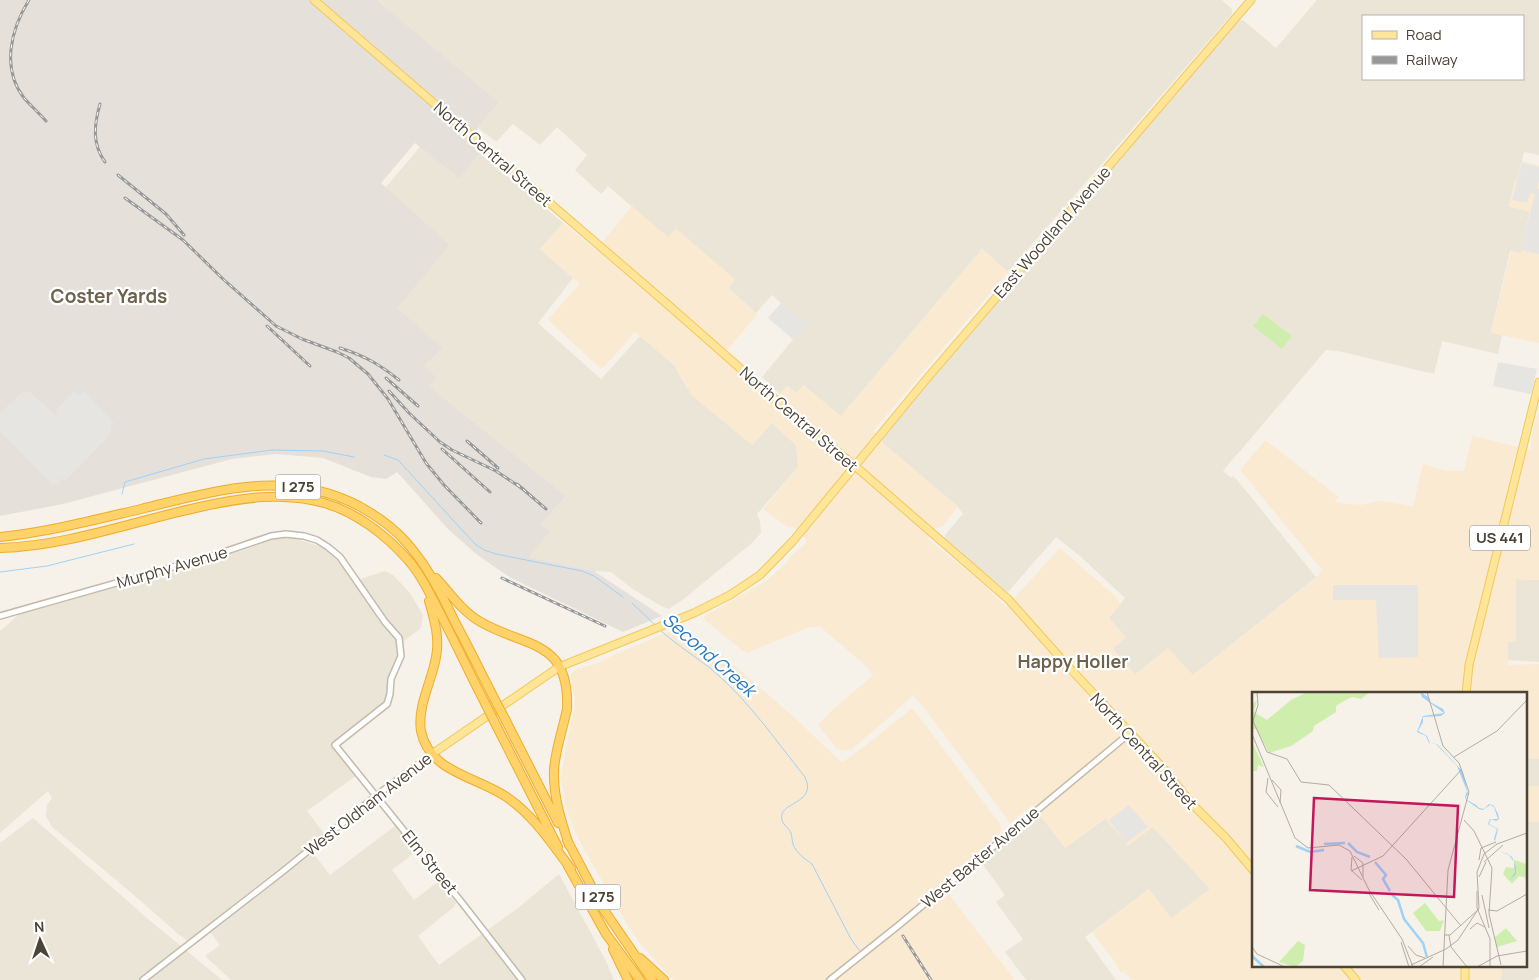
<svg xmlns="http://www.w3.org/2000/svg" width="1539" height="980" font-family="Manrope,sans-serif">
	<rect width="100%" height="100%" fill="#f6f2e9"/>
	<g fill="#eae5d6" fill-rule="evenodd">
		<path d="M 377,0 L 1222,0 L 1232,9 L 1232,14 L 1008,272 L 982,249 L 841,416 L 804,386 L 796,393 L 787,386 L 780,394 L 762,377 L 805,325 L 772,295 L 756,313 L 728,288 L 734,279 L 676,229 L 668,238 L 608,186 L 601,194 L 575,170 L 587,155 L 557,127 L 540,145 L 513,124 L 497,141 L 495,141 L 478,128 L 499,102 Z"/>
		<path d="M 1317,0 L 1539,0 L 1539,155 L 1524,152 L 1517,181 L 1515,181 L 1509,206 L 1530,211 L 1521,253 L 1510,251 L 1491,332 L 1502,335 L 1498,354 L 1442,341 L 1434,374 L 1338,351 L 1326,350 L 1223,471 L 1231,478 L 1233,476 L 1238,481 L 1316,577 L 1193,675 L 1135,674 L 1113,649 L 1109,618 L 1125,598 L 1081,557 L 1056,537 L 1008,592 L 961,554 L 945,538 L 945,535 L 963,514 L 958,507 L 883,443 L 881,437 L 1237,21 L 1243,20 L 1276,48 ZM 1363,16 L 1523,16 L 1523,79 L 1363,79 Z"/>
		<path d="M 420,147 L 459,179 L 480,153 L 563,223 L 540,249 L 573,278 L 538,323 L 601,379 L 640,336 L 674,365 L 687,388 L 752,445 L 772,423 L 796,445 L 798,467 L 757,514 L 760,521 L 761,533 L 752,543 L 685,598 L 669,609 L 663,607 L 631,588 L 611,572 L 594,571 L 529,557 L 551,531 L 541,524 L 566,496 L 429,386 L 424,366 L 443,348 L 396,308 L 450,245 L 385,188 Z"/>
		<path d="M 290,537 L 325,548 L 332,554 L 347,573 L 354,585 L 363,578 L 385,571 L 393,575 L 410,593 L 423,615 L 421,628 L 404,641 L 404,654 L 390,673 L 388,679 L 385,703 L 332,745 L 356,776 L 307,811 L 324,833 L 190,939 L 187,940 L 178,934 L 134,895 L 52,827 L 46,816 L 47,805 L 52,798 L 48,791 L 0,833 L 0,631 L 22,612 L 244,550 L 277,538 Z"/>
		<path d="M 1516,579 L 1539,580 L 1539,662 L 1508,660 L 1508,642 L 1516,641 Z"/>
		<rect x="1525" y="759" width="14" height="27"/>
		<path d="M 1040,814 L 1065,848 L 1106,818 L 1153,827 L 1210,889 L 1171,919 L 1149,889 L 1085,937 L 1116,980 L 1026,980 L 1005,952 L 1023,939 L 996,902 L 1005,895 L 981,862 Z"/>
		<path d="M 33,818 L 148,919 L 222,980 L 0,980 L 0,843 Z"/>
		<path d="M 1525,822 L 1539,822 L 1539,976 L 1534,980 L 1500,980 L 1502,976 L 1502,966 L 1525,966 Z"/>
		<path d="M 395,826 L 413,848 L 414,853 L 392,870 L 414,900 L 439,881 L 456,903 L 454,907 L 418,936 L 439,965 L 518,908 L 559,874 L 605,959 L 614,980 L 231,980 L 205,956 L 220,945 L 211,933 L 313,853 L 330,875 Z"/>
	</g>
	<g fill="#faead2">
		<path d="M 1522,161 L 1539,165 L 1539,343 L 1491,333 L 1511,251 L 1521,253 L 1530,212 L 1509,207 L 1515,181 L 1518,181 Z"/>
		<path d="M 632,206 L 668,237 L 676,229 L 735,279 L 729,288 L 756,313 L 757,315 L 721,357 L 773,403 L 787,386 L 796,393 L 803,385 L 841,416 L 982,249 L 1008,272 L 873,431 L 881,437 L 883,443 L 958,507 L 942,527 L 936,528 L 928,539 L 980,581 L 1006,607 L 1060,548 L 1115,596 L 1121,604 L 1109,618 L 1126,637 L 1113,649 L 1135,674 L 1168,648 L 1193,675 L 1313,580 L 1322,570 L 1241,471 L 1241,469 L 1265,440 L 1339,497 L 1335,501 L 1338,503 L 1360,505 L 1379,501 L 1413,506 L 1423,464 L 1448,471 L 1464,471 L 1472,436 L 1531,450 L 1532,435 L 1539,407 L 1539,580 L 1516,579 L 1516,641 L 1508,642 L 1508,665 L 1539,664 L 1539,759 L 1525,759 L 1525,694 L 1253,694 L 1253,966 L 1502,966 L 1502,976 L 1500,980 L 1132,980 L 1124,971 L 1121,973 L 1114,961 L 1092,932 L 1149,889 L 1171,918 L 1210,889 L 1153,827 L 1128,846 L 1105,818 L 1065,848 L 1032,805 L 1010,823 L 925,709 L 913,695 L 887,719 L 852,749 L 845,751 L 836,748 L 818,725 L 830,712 L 873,675 L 864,664 L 819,626 L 807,628 L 747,653 L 743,651 L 706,621 L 704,617 L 708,614 L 747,592 L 766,581 L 785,564 L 793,554 L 806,543 L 806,539 L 794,527 L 787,527 L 763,509 L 798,467 L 796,445 L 772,423 L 752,445 L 692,396 L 674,365 L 635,332 L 604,367 L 600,368 L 549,321 L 549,318 L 580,284 L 540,249 L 563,223 L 596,250 Z"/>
		<path d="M 678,628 L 723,656 L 794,717 L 839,760 L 843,762 L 865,746 L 911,709 L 914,710 L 1000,824 L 1001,831 L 999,835 L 940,883 L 1015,980 L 673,980 L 642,946 L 630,929 L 582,846 L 573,827 L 565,804 L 561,777 L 566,748 L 574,710 L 575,698 L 570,676 L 573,672 L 577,669 L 598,663 L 615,654 Z"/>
		<rect x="1525" y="786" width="14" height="36"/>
	</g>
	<path fill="#e5e1da" d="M 0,0 L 377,0 L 499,102 L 477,129 L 480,153 L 459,179 L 415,143 L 381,183 L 450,245 L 397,308 L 443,348 L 424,366 L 437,378 L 429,386 L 566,496 L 541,524 L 551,531 L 529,557 L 594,571 L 662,616 L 623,632 L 511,578 L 499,570 L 475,553 L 448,529 L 397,472 L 386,479 L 371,477 L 323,458 L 276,454 L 232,459 L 63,504 L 0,516 Z"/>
	<path fill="#cfeead" d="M 1263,314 L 1292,336 L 1282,349 L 1253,326 Z"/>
	<g fill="#e7e5e1">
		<path d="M 1522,163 L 1539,167 L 1539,179 L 1537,188 L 1539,189 L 1539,254 L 1521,250 L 1535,194 L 1530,193 L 1527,203 L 1512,200 Z"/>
		<path d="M 781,303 L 807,325 L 794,340 L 768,318 Z"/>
		<path d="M 1498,362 L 1537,369 L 1531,394 L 1493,386 Z"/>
		<path d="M 26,391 L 31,393 L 56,416 L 58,414 L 55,411 L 74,391 L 79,395 L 84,391 L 114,423 L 111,426 L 111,431 L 109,436 L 65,481 L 61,478 L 59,485 L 52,484 L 0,431 L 0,413 L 21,393 Z"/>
		<path d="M 1333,585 L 1418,585 L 1418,657 L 1379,658 L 1376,600 L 1333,600 Z"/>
		<path d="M 1129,805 L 1148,827 L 1126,843 L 1109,820 Z"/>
	</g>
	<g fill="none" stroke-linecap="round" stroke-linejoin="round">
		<g stroke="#9fd1f9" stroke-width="1">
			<path d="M 384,455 L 398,460 L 475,544 L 484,550 L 496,554 L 582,571 L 594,576 L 623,597"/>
			<path d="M 122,494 L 125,482 L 204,459 L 272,450 L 323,451 L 354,457"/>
			<path d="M 0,572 L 47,566 L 134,544"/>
			<path d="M 632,603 L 655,625"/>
			<path d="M 659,629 C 677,646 699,658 717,674 C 751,704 777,742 805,777 C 818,805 777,801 782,820 C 783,825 789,828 791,833 C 792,836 792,841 793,844 C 796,853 805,859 812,864 L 851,939 L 859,950"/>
		</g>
		<g stroke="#c3bbaa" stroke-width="8">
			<g id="minor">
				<path d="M 0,616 L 215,555 L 271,536 L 286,534 L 304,536 L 317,540 L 328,547 L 340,557 L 385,622 L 399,638 L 401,656 L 391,679 L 390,694 L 387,704 L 335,745 L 463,904 L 522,980"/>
				<path d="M 143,980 L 282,872 L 381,792 L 432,754"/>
				<path d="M 830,980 L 899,925 L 1130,733"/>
			</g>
		</g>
		<g stroke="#f1c95b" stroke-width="9">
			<g id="major">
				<path d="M 314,0 L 666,303 L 790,412 L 855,466 L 1008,599 L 1065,663 L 1164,769 L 1193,805 L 1226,838 L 1253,870"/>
				<path d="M 1466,694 L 1469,665 L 1539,382"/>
				<path d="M 432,754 L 559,667 L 694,613 L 730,595 L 760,575 L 793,541 L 924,382 L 1251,0"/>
				<path d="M 1344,966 L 1356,980"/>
				<path d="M 1465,966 L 1465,980"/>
			</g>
		</g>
		<g stroke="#efad29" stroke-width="10">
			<g id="highway">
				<path d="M 0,537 C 48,532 94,520 141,509 C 216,491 286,468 359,506 C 377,516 394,528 407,543 C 428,567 442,595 456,624 C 469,648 481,673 494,698"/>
				<path d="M 0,548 C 68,546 134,521 200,507 C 241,498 283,491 324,503 C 356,512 386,535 408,560 C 422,576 431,596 441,615 C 456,644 470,674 485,703"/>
				<path d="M 436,578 C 450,593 462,611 479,621 C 524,648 570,638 567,709 C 563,728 555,751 554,770 C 553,796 561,820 569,845"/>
				<path d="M 429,601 C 434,618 440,638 436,657 C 432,681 417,706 421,731 C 429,773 479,777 508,798 C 534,816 552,844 571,869"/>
				<path d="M 506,721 L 558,823"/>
				<path d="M 497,727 L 558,847"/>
				<path d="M 567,840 L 604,910 L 652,980"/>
				<path d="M 568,866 L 606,934 L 640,980"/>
				<path d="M 613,949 L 628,980"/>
				<path d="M 640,958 L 664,980"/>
			</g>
		</g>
		<use href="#minor" stroke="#fff" stroke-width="5"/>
		<use href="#major" stroke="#ffe598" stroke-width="7"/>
		<use href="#highway" stroke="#ffd26a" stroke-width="8"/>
		<g stroke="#989898" stroke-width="3">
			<g id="rail">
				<path d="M 29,0 C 11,29 1,68 24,98 C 31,106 39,113 46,121"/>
				<path d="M 100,104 C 94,125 92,144 105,162"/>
				<path d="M 118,175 L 166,214 L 184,235"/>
				<path d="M 125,198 L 183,240 L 223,279 L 276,326 L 302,339 L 337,352 L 349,358 L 368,374 L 388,399 L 426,463 L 444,485 L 481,523"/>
				<path d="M 267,326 L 310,366"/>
				<path d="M 340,348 C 365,356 379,364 399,380"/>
				<path d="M 386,378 L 418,406"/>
				<path d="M 389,391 L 409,413 L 440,442 L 452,450 L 496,471 L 523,489"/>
				<path d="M 467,441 L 498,468"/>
				<path d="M 442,449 L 490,492"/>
				<path d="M 517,484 L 546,509"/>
				<path d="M 502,578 L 605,626"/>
				<path d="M 903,936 L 931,980"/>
			</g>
		</g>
		<use href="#rail" stroke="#fff" stroke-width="1" stroke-dasharray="4" stroke-linecap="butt"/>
		<g stroke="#efad29" stroke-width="10" stroke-linecap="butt">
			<g id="highway-bridge">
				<path d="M 494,698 L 506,721"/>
				<path d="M 485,703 L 497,727"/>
			</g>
		</g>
		<use href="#highway-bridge" stroke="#ffd26a" stroke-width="8"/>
	</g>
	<g text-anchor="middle" stroke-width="4.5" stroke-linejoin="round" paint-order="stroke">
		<g fill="#fff" stroke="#817b72" stroke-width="1">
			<rect x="275.5" y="474.5" width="45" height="25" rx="4"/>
			<rect x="1470" y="525.5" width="60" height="25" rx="4"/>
			<rect x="575.5" y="884.5" width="45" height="25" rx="4"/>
		</g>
		<g font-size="15" font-weight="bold" fill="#4b4336">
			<text x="298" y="492">I 275</text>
			<text x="1500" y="543">US 441</text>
			<text x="598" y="902">I 275</text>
		</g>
		<g font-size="16" fill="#4b4336" stroke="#fff">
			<text transform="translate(493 154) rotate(41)" y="6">North Central Street</text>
			<text transform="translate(1052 232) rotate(-49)" y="6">East Woodland Avenue</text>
			<text transform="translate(799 419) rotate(41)" y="6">North Central Street</text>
			<text transform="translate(172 567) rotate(-16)" y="6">Murphy Avenue</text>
			<text transform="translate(1144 751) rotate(48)" y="6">North Central Street</text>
			<text transform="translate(368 804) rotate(-38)" y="6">West Oldham Avenue</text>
			<text transform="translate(980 857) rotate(-40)" y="6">West Baxter Avenue</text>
			<text transform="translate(430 862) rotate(51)" y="6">Elm Street</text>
		</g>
		<g font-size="18" font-style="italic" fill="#227ac4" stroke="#fff">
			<text transform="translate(709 655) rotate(41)" y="6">Second Creek</text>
		</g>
		<g font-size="18" font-weight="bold" fill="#6f624c" stroke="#fff">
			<text x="1073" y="668">Happy Holler</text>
		</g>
		<g font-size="19" font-weight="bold" fill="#6f624c" stroke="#fff">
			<text x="109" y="303">Coster Yards</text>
		</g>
	</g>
	<g transform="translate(1252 692)">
		<rect width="275" height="275" fill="#f6f2e9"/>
		<path d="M 55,0 L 118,0 L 109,7 L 100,5 L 90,10 L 84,14 L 84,20 L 62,34 L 61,39 L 39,54 L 17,61 L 4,37 L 0,37 L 0,12 L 5,8 L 2,20 L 15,28 L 39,8 ZM 0,50 L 12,75 L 6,73 L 5,79 L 0,79 ZM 262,168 L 275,172 L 275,189 L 272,185 L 267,184 L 260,192 L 251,182 L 254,175 L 262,176 ZM 173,211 L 187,229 L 192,228 L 188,239 L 174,239 L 161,221 ZM 254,236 L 265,249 L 245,255 L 242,246 ZM 46,249 L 53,253 L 51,269 L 43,275 L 27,270 Z" fill="#cfeead"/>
		<path d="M 168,0 L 176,5 L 178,10 L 191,17 L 193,21 L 189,24 L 171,25 L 171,30 L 166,39 L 175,44 L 178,51 L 185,52 L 211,80 L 216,102 L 214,105 L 215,108 L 224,113 L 227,116 L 232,117 L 237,112 L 242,114 L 246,122 L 247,127 L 244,129 L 239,127 L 237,132 L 246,137 L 243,149 L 247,159 L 256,162 L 260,165 L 264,175 L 264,182 L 258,188 L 263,180 L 262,170 L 257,163 L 247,159 L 242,147 L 245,137 L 236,132 L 238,127 L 246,127 L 242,115 L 238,113 L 231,118 L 227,117 L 214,108 L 213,105 L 215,99 L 205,74 L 184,52 L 177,51 L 174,44 L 165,40 L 171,24 L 192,21 L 170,5 Z" fill="#9fd1f9"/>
		<path fill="none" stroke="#9fd1f9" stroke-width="2.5" d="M 96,151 L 105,160 L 118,165M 72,152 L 93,151M 44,154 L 58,160 L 72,158M 123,170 L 134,183 L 131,187 L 138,199M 140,203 L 146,208 L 152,227 L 171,251 L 175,265M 0,264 L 12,275"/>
		<path fill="none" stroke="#b2aca1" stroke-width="1" d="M 5,0 L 6,13 L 1,29 L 15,60 L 35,67 L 49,90 L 77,93 L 154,167 L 209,234M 175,0 L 191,54 L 207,71 L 217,100 L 196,178 L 191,275M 0,42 L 43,146 L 56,156 L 87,153 L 98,159 L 117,198 L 150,247 L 161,275M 202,65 L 245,39 L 275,8M 16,86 L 14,100 L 26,115M 20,88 L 29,98 L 28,111M 212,128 L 222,139 L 240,176 L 237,222 L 249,273M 102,164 L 111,171 L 111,185M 100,165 L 99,178 L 110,188M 227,168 L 229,156 L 244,150M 232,170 L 251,153M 99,179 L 131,164 L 210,77M 227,185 L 234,170M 225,199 L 225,216 L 238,247 L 238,275M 116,200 L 127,218M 230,203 L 237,236M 236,218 L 245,219 L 275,202M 218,237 L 225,231 L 233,235M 192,243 L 198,243 L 227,217M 197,243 L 199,255 L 215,275M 149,250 L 157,275M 156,254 L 164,263 L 173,266M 0,255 L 5,262 L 33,275M 159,273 L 194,257 L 206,248 L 227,216 L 225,180 L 232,162 L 245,152 L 275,141M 167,275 L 181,265M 225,275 L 245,264 L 275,259"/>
		<path fill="#c2185b" fill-opacity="0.15" stroke="#c2185b" stroke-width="2.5" d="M 62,106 L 206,114 L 202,205 L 58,198 Z"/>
		<rect width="275" height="275" fill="none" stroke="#4b4336" stroke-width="2.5"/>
	</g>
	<rect x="1362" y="15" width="162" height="65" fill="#ffffff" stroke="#b7b4af"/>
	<rect x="1372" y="31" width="25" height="8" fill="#ffe598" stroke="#b7b4af"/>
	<text x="1406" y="40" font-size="15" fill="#4b4336">Road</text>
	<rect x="1372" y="56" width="25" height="8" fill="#989898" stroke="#b7b4af"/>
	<text x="1406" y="65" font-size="15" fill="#4b4336">Railway</text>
	<g transform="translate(40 940) rotate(357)" stroke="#ffffff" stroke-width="4" paint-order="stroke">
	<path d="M0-4L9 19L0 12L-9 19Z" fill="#4b4336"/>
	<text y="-8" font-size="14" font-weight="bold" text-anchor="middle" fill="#4b4336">N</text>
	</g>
</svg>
